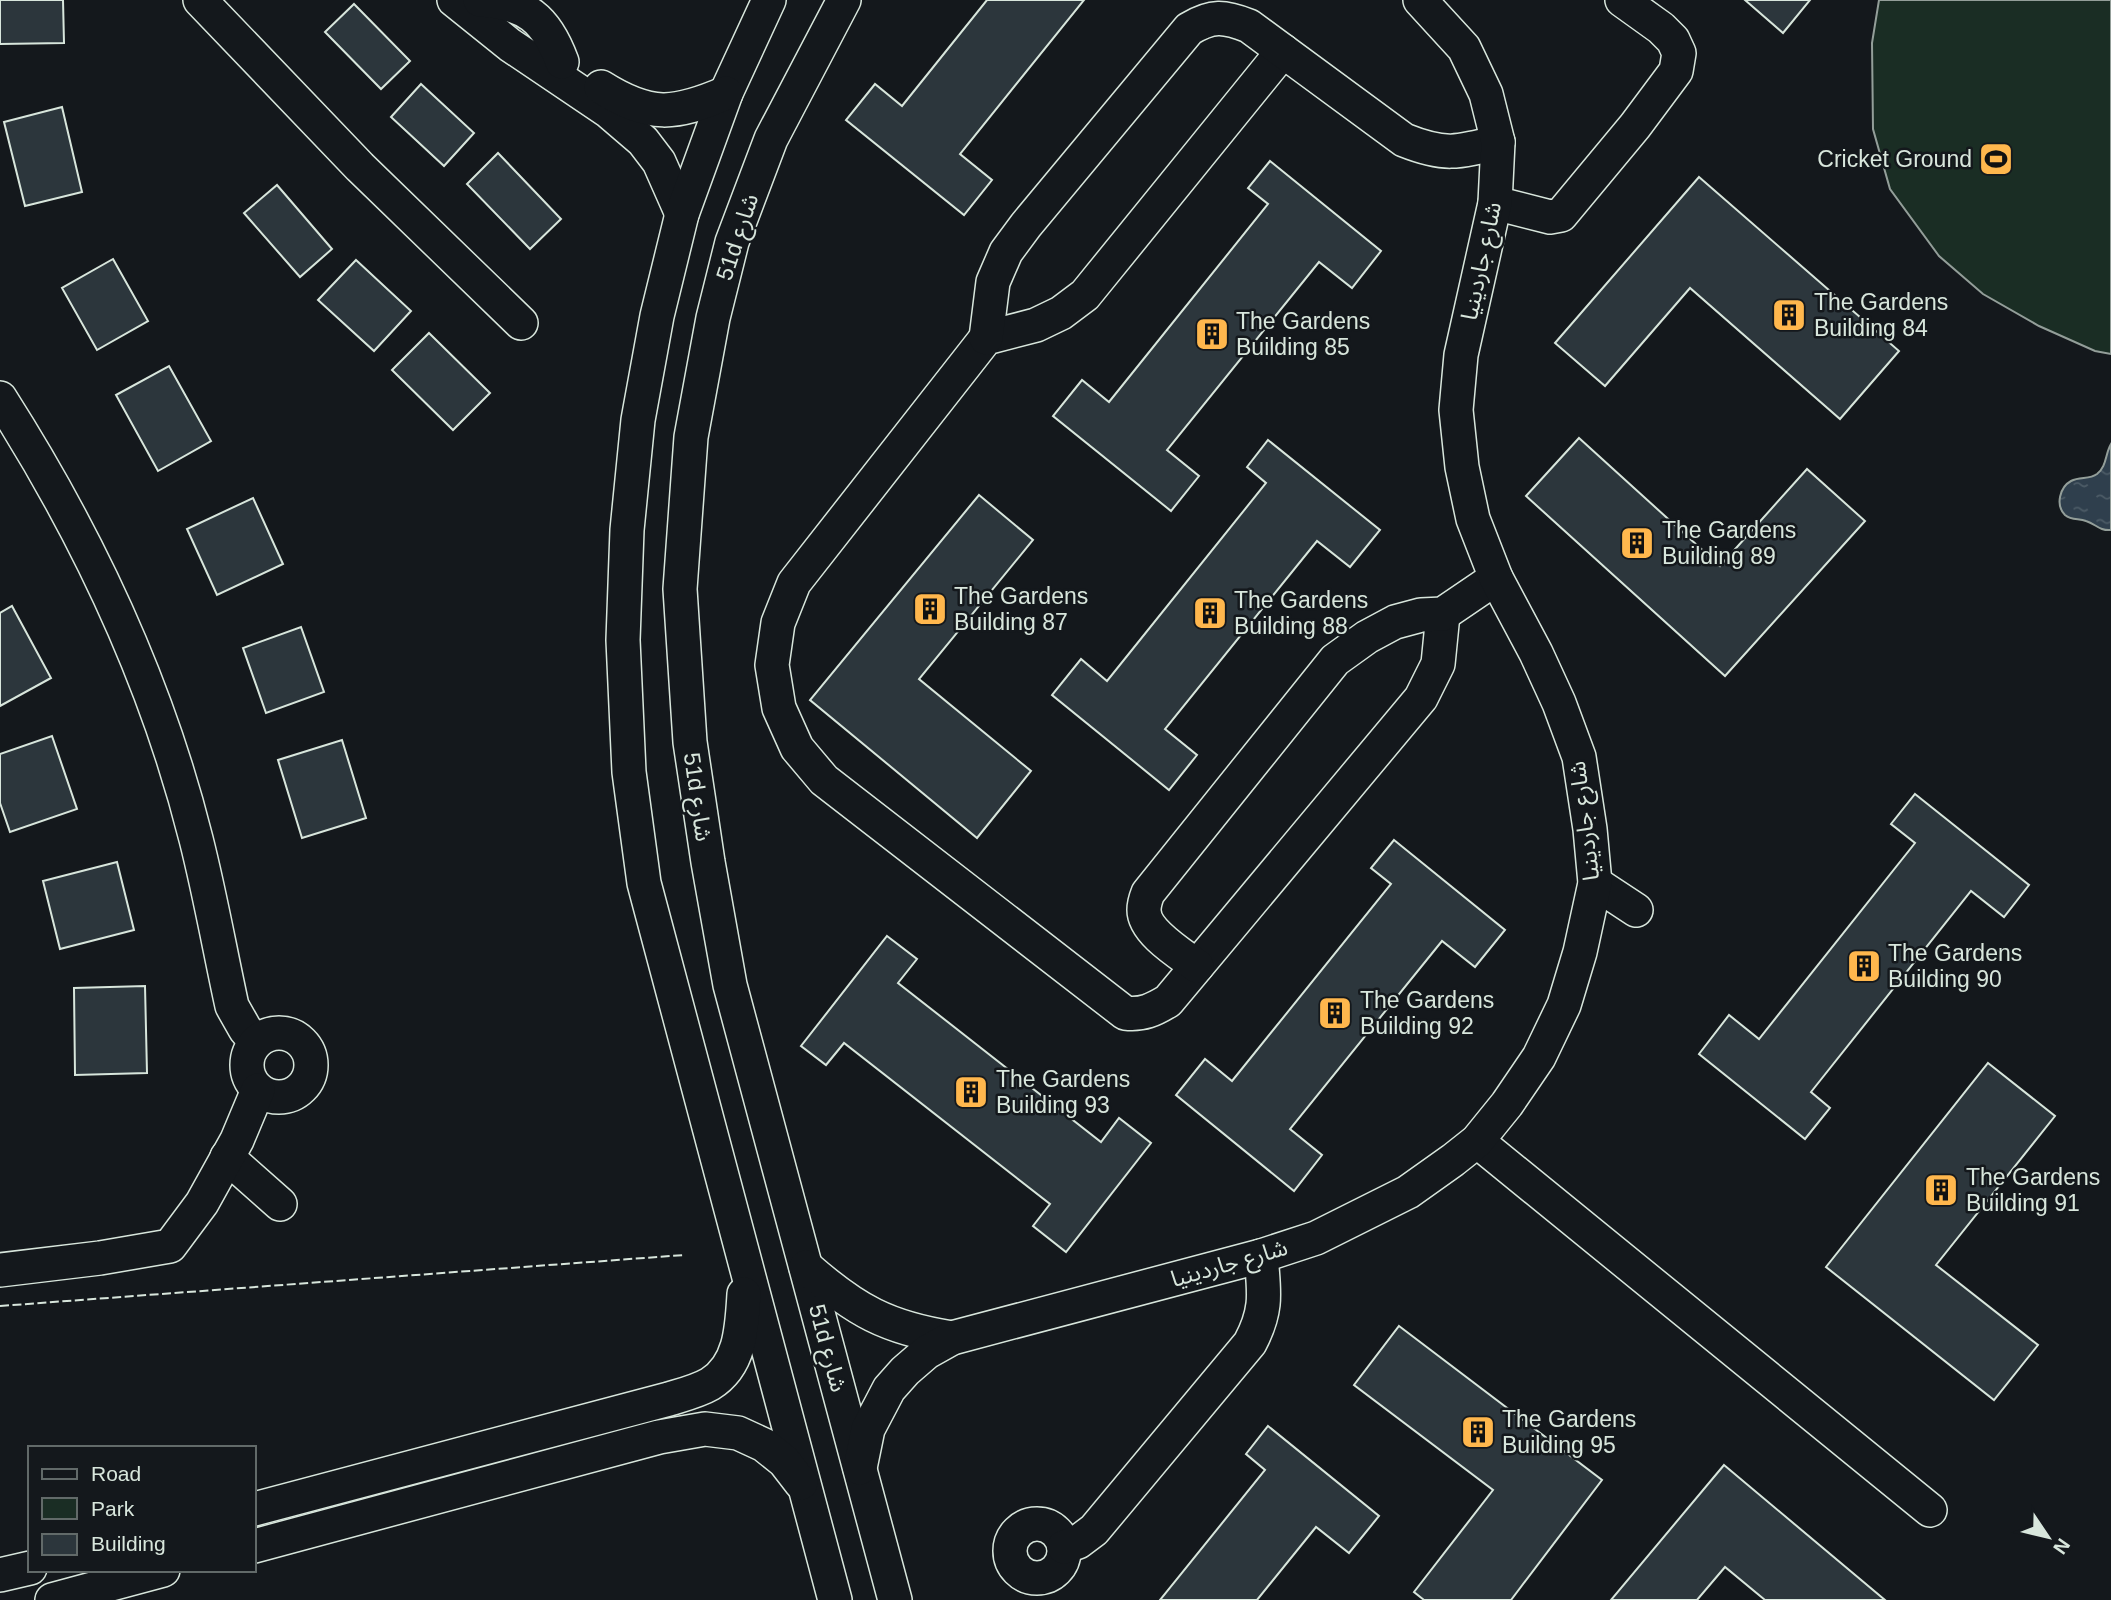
<svg xmlns="http://www.w3.org/2000/svg" width="2111" height="1600" font-family="Arial,'Noto Sans Arabic',sans-serif">
	<defs>
		<pattern id="water-ripples" width="26" height="14" patternUnits="userSpaceOnUse" patternTransform="scale(1.75)"><rect width="26" height="14" fill="#2f3f4d"/><path d="M2 4q2-2 4 0t4 0M15 11q2-2 4 0t4 0" fill="none" stroke="#4c5b66"/></pattern>
	</defs>
	<rect width="100%" height="100%" fill="#14181c"/>
	<path fill="#1a2d24" stroke="#939e99" stroke-width="2" d="M 1879,0 L 2111,0 L 2111,354 L 2095,351 L 2039,326 L 1983,294 L 1939,256 L 1890,189 L 1873,129 L 1872,43 Z"/>
	<path fill="url(#water-ripples)" stroke="#939e99" stroke-width="2" d="M 2111,444 L 2111,530 C 2099,531 2096,524 2086,521 C 2079,518 2072,521 2065,515 C 2055,505 2060,487 2071,481 C 2080,476 2089,480 2097,474 C 2107,466 2105,454 2111,444 Z"/>
	<g fill="#2c363c" stroke="#d8e6dc" stroke-width="2">
		<path d="M 0,0 L 63,0 L 64,43 L 0,44 Z"/>
		<path d="M 987,0 L 1084,0 L 960,154 L 992,180 L 964,215 L 846,120 L 875,84 L 902,106 Z"/>
		<path d="M 1745,0 L 1810,0 L 1783,33 Z"/>
		<path d="M 354,4 L 410,61 L 381,89 L 325,32 Z"/>
		<path d="M 421,84 L 474,133 L 444,166 L 391,117 Z"/>
		<path d="M 62,107 L 82,192 L 25,206 L 4,122 Z"/>
		<path d="M 498,153 L 561,219 L 530,249 L 467,184 Z"/>
		<path d="M 1270,161 L 1381,251 L 1352,288 L 1319,262 L 1167,450 L 1199,476 L 1171,511 L 1053,416 L 1082,380 L 1109,402 L 1268,204 L 1248,188 Z"/>
		<path d="M 1699,177 L 1899,351 L 1840,419 L 1690,288 L 1605,386 L 1555,343 Z"/>
		<path d="M 277,185 L 332,249 L 300,277 L 244,213 Z"/>
		<path d="M 113,259 L 148,321 L 97,350 L 62,288 Z"/>
		<path d="M 356,260 L 411,311 L 374,351 L 318,300 Z"/>
		<path d="M 429,333 L 490,393 L 453,430 L 392,370 Z"/>
		<path d="M 169,366 L 211,441 L 158,471 L 116,395 Z"/>
		<path d="M 1579,438 L 1720,566 L 1807,469 L 1865,521 L 1725,676 L 1526,496 Z"/>
		<path d="M 1268,440 L 1380,530 L 1350,567 L 1317,541 L 1165,729 L 1197,755 L 1169,790 L 1052,695 L 1081,659 L 1107,681 L 1266,483 L 1247,467 Z"/>
		<path d="M 979,495 L 1033,540 L 919,679 L 1031,771 L 977,838 L 810,700 Z"/>
		<path d="M 253,498 L 283,564 L 217,595 L 187,529 Z"/>
		<path d="M 12,606 L 51,678 L 0,706 L 0,613 Z"/>
		<path d="M 301,627 L 324,692 L 266,713 L 243,648 Z"/>
		<path d="M 52,736 L 77,809 L 10,832 L 0,803 L 0,754 Z"/>
		<path d="M 342,740 L 366,818 L 302,838 L 278,760 Z"/>
		<path d="M 1915,794 L 2029,885 L 2004,917 L 1971,891 L 1811,1092 L 1830,1108 L 1805,1139 L 1699,1054 L 1729,1015 L 1759,1039 L 1915,843 L 1891,824 Z"/>
		<path d="M 1394,840 L 1505,930 L 1475,967 L 1442,941 L 1290,1129 L 1322,1155 L 1294,1191 L 1176,1095 L 1205,1059 L 1232,1081 L 1391,884 L 1371,868 Z"/>
		<path d="M 117,862 L 134,930 L 60,949 L 43,881 Z"/>
		<path d="M 887,936 L 917,959 L 898,983 L 1101,1142 L 1119,1118 L 1151,1143 L 1066,1252 L 1033,1226 L 1050,1204 L 844,1043 L 826,1065 L 801,1046 Z"/>
		<path d="M 145,986 L 147,1073 L 75,1075 L 74,988 Z"/>
		<path d="M 1988,1063 L 2055,1116 L 1936,1265 L 2038,1345 L 1994,1400 L 1826,1267 Z"/>
		<path d="M 1399,1326 L 1602,1480 L 1511,1600 L 1424,1600 L 1414,1592 L 1493,1490 L 1354,1385 Z"/>
		<path d="M 1268,1426 L 1379,1516 L 1349,1553 L 1316,1527 L 1257,1600 L 1160,1600 L 1265,1470 L 1246,1454 Z"/>
		<path d="M 1724,1465 L 1885,1600 L 1765,1600 L 1725,1567 L 1697,1600 L 1611,1600 Z"/>
	</g>
	<g fill="none" stroke-linecap="round" stroke-linejoin="round">
		<g stroke="#d8e6dc" stroke-width="36">
			<g id="minor">
				<path d="M 200,0 L 360,167 L 521,323"/>
				<path d="M 454,0 L 510,45 L 608,111 L 643,141 L 659,162 L 682,214"/>
				<path d="M 480,0 C 526,3 546,18 562,62"/>
				<path d="M 769,0 L 726,93 L 682,214 L 657,316 L 638,420 L 627,530 L 623,640 L 629,772 L 644,883 L 835,1600"/>
				<path d="M 844,0 L 771,139 L 732,242 L 713,318 L 691,437 L 680,589 L 690,742 L 708,862 L 730,985 L 895,1600"/>
				<path d="M 1283,51 L 1085,295 L 1061,313 L 1036,325 L 986,338 L 794,583 L 778,623 L 772,665 L 779,708 L 797,748 L 824,780 L 1125,1013 C 1143,1015 1153,1010 1168,1001 L 1421,698 L 1438,664 L 1443,614"/>
				<path d="M 601,87 C 650,118 675,115 726,93"/>
				<path d="M 1495,203 L 1550,217 L 1561,215 L 1635,126 L 1676,71 L 1679,53 L 1673,40 L 1661,28 L 1622,0"/>
				<path d="M 986,338 L 993,282 L 1006,252 L 1026,225 L 1189,29 C 1212,15 1224,16 1249,26 L 1404,140 C 1444,156 1457,153 1498,142"/>
				<path d="M 0,398 C 87,534 157,683 196,839 C 210,894 220,951 232,1006 L 245,1029 L 256,1042"/>
				<path d="M 1595,883 L 1636,910"/>
				<path d="M 1197,966 C 1181,954 1144,932 1144,910 C 1144,905 1146,898 1148,893 L 1335,660 L 1367,637 L 1395,622 L 1421,615 L 1443,614 L 1496,578"/>
				<circle cx="279" cy="1065" r="32"/>
				<path d="M 1477,1141 L 1930,1510"/>
				<path d="M 227,1157 L 280,1204"/>
				<path d="M 806,1267 C 855,1310 887,1328 952,1338"/>
				<path d="M 0,1270 L 100,1258 L 170,1246 L 202,1203 L 237,1140 L 258,1090"/>
				<path d="M 860,1468 L 868,1429 L 889,1389 L 905,1371 L 927,1352 L 952,1338 L 1261,1256 L 1316,1238 L 1408,1192 L 1453,1160 L 1477,1141 L 1507,1104 L 1539,1057 L 1564,1005 L 1580,952 L 1595,883 L 1590,829 L 1579,757 L 1559,703 L 1536,653 L 1496,578 L 1473,519 L 1462,467 L 1456,410 L 1461,355 L 1495,203 L 1498,142 L 1486,94 L 1464,48 L 1420,0"/>
				<path d="M 254,1509 L 669,1399 C 682,1395 698,1391 710,1384 C 741,1365 742,1327 744,1294"/>
				<circle cx="1037" cy="1551" r="27"/>
				<path d="M 254,1546 L 659,1437 L 705,1429 L 738,1433 L 764,1445 L 784,1461 L 801,1483"/>
				<path d="M 1064,1547 L 1078,1542 L 1094,1530 L 1250,1343 C 1268,1309 1264,1292 1261,1256"/>
				<path d="M 0,1575 L 30,1568"/>
				<path d="M 52,1600 L 163,1570"/>
			</g>
		</g>
		<use href="#minor" stroke="#14181c" stroke-width="33"/>
		<path stroke="#d8e6dc" stroke-width="2" stroke-dasharray="9 3.5" stroke-linecap="butt" d="M 0,1306 L 684,1255"/>
	</g>
	<defs>
		<g id="stadium-square" transform="scale(1.75)"><rect x="-9" y="-9" width="18" height="18" rx="4" fill="#ffb74d" stroke="#14181c"/><path d="M0-5a6.5 5 0 1 0 0 10a6.5 5 0 1 0 0-10ZM-3.5-1.8h7v3.6h-7Z" fill="#111"/></g>
		<g id="building-square" transform="scale(1.75)"><rect x="-9" y="-9" width="18" height="18" rx="4" fill="#ffb74d" stroke="#14181c"/><path d="M-4-6H4V6H1V3H-1V6H-4ZM-2.5-4.3h1.7v1.8h-1.7ZM.8-4.3h1.7v1.8H.8ZM-2.5-1h1.7V.8h-1.7ZM.8-1h1.7V.8H.8Z" fill="#111"/></g>
	</defs>
	<g fill-rule="evenodd">
		<use href="#stadium-square" x="1996" y="159"/>
		<use href="#building-square" x="1789" y="315"/>
		<use href="#building-square" x="1212" y="334"/>
		<use href="#building-square" x="1637" y="543"/>
		<use href="#building-square" x="930" y="609"/>
		<use href="#building-square" x="1210" y="613"/>
		<use href="#building-square" x="1864" y="966"/>
		<use href="#building-square" x="1335" y="1013"/>
		<use href="#building-square" x="971" y="1092"/>
		<use href="#building-square" x="1941" y="1190"/>
		<use href="#building-square" x="1478" y="1432"/>
	</g>
	<g text-anchor="middle" stroke-width="5" stroke-linejoin="round" paint-order="stroke">
		<g font-size="23" fill="#d8e6dc" stroke="#14181c" text-anchor="start">
			<text x="1972" y="167" text-anchor="end">Cricket Ground</text>
			<text x="1814" y="310">The Gardens<tspan x="1814" dy="26">Building 84</tspan></text>
			<text x="1236" y="329">The Gardens<tspan x="1236" dy="26">Building 85</tspan></text>
			<text x="1662" y="538">The Gardens<tspan x="1662" dy="26">Building 89</tspan></text>
			<text x="954" y="604">The Gardens<tspan x="954" dy="26">Building 87</tspan></text>
			<text x="1234" y="608">The Gardens<tspan x="1234" dy="26">Building 88</tspan></text>
			<text x="1888" y="961">The Gardens<tspan x="1888" dy="26">Building 90</tspan></text>
			<text x="1360" y="1008">The Gardens<tspan x="1360" dy="26">Building 92</tspan></text>
			<text x="996" y="1087">The Gardens<tspan x="996" dy="26">Building 93</tspan></text>
			<text x="1966" y="1185">The Gardens<tspan x="1966" dy="26">Building 91</tspan></text>
			<text x="1502" y="1427">The Gardens<tspan x="1502" dy="26">Building 95</tspan></text>
		</g>
		<g font-size="23" fill="#d8e6dc" stroke="#14181c">
			<text transform="translate(737 237) rotate(-72)" y="8">51d شارع</text>
			<text transform="translate(1481 261) rotate(-78)" y="8">شارع جاردينيا</text>
			<text transform="translate(698 797) rotate(82)" y="8">51d شارع</text>
			<text transform="translate(1584 821) rotate(-97)" y="8">شارع جاردينيا</text>
			<text transform="translate(1229 1263) rotate(-16)" y="8">شارع جاردينيا</text>
			<text transform="translate(828 1348) rotate(75)" y="8">51d شارع</text>
		</g>
	</g>
	<rect x="28" y="1446" width="228" height="126" fill="#14181c" stroke="#626a69" stroke-width="2"/>
	<rect x="42" y="1469" width="35" height="10" fill="#14181c" stroke="#626a69" stroke-width="2"/>
	<text x="91" y="1481" font-size="21" fill="#d8e6dc">Road</text>
	<rect x="42" y="1498" width="35" height="21" fill="#1a2d24" stroke="#626a69" stroke-width="2"/>
	<text x="91" y="1516" font-size="21" fill="#d8e6dc">Park</text>
	<rect x="42" y="1534" width="35" height="21" fill="#2c363c" stroke="#626a69" stroke-width="2"/>
	<text x="91" y="1551" font-size="21" fill="#d8e6dc">Building</text>
	<g transform="translate(2048 1537) rotate(125)" stroke="#14181c" stroke-width="5" paint-order="stroke">
	<path d="M0-5L12 26L0 18L-12 26Z" fill="#d8e6dc"/>
	<text y="-10" font-size="19" font-weight="bold" text-anchor="middle" fill="#d8e6dc">N</text>
	</g>
</svg>
